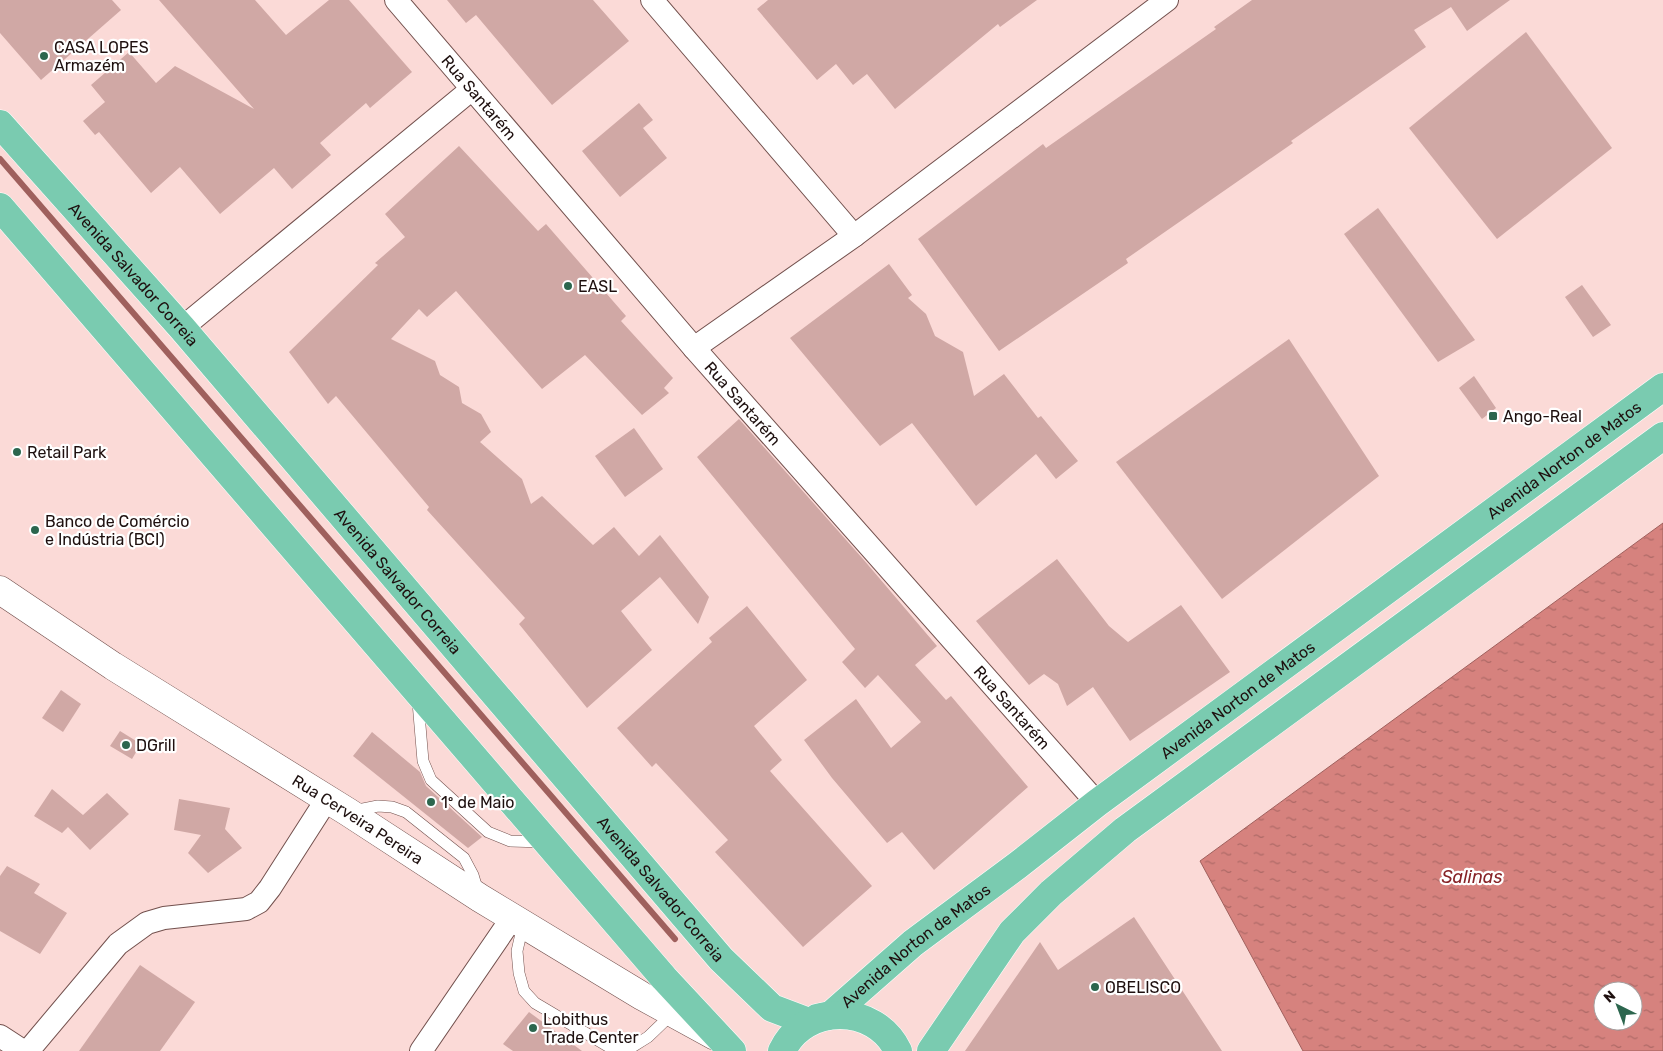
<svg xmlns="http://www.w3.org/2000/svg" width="1663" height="1051" font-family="Rubik,sans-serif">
	<defs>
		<pattern id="water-ripples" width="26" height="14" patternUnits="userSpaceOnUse" patternTransform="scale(1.25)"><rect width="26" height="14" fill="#d6827e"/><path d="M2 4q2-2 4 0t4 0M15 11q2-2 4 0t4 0" fill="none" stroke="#ad6966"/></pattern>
	</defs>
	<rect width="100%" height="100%" fill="#fbdad7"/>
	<path fill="url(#water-ripples)" stroke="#9f605d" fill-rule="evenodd" d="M 1663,523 L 1663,1051 L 1303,1051 L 1200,861 ZM 1603,991 L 1633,991 L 1633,1021 L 1603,1021 Z"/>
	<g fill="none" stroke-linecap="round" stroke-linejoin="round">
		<path stroke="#9f605d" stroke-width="6" d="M 0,159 L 675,939"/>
	</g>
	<g fill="#d0a8a5">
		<path d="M 0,0 L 112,0 L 121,10 L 41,80 L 0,33 Z"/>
		<path d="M 159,0 L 255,0 L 286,35 L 329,0 L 349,0 L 412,72 L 370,108 L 366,103 L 320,143 L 331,155 L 292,189 L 274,168 L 220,214 L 180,167 L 151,193 L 99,132 L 95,135 L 83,121 L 105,102 L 91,85 L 129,52 L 156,83 L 175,66 L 254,109 Z"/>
		<path d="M 447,0 L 593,0 L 629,41 L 552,105 L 476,15 L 466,23 Z"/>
		<path d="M 768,0 L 1037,0 L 1000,27 L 998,24 L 895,109 L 867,74 L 853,85 L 836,64 L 817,80 L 757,9 Z"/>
		<path d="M 1252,0 L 1510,0 L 1467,31 L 1451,7 L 1414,30 L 1426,47 L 1291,141 L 1293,143 L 1126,259 L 1128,263 L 999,351 L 918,239 L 1043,144 L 1046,148 L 1216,29 L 1214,27 Z"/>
		<path d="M 1526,32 L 1612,148 L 1497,239 L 1409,128 Z"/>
		<path d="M 639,103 L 653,120 L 643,128 L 667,158 L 620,197 L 582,151 Z"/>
		<path d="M 459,146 L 538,231 L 546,224 L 626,316 L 621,321 L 673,378 L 664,388 L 669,393 L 642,415 L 585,355 L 542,389 L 456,291 L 427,317 L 419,309 L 391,339 L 435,361 L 440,375 L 459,387 L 462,403 L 481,414 L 491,432 L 480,442 L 522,479 L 531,504 L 542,496 L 593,545 L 614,527 L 639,556 L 660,535 L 709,597 L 698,624 L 660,577 L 621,611 L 652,650 L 587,708 L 519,624 L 525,618 L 427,510 L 429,507 L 336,396 L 328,404 L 289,352 L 378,265 L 375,263 L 405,237 L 385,214 Z"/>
		<path d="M 1378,208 L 1475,340 L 1438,362 L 1344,234 Z"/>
		<path d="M 889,264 L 912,295 L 908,298 L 926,314 L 935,336 L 963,352 L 974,396 L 1004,374 L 1038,418 L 1041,416 L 1078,461 L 1056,479 L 1036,454 L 976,506 L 912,423 L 880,446 L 790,338 Z"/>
		<path d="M 1582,285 L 1611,325 L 1593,337 L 1565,297 Z"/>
		<path d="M 1289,339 L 1379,476 L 1222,599 L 1116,462 Z"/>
		<path d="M 1474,376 L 1496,408 L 1482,419 L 1459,388 Z"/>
		<path d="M 739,419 L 863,559 L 937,646 L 915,665 L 946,700 L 951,696 L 1028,787 L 934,870 L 902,832 L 887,843 L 832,778 L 804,740 L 856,699 L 891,748 L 921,722 L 878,675 L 865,688 L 842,662 L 855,649 L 697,457 Z"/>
		<path d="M 634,428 L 663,469 L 625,497 L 595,456 Z"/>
		<path d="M 1057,559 L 1109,626 L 1128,642 L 1181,605 L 1230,672 L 1130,741 L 1093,687 L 1067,706 L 1058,684 L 1044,674 L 1029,685 L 976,621 Z"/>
		<path d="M 747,606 L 807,680 L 754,726 L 782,760 L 770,771 L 872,886 L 803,947 L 715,852 L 728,840 L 656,763 L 652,767 L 617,728 L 712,642 L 709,638 Z"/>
		<path d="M 61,690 L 81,704 L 63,732 L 42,718 Z"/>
		<path d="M 120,731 L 141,744 L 132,759 L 110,746 Z"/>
		<path d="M 372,732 L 420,772 L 426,786 L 482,837 L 468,848 L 353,756 Z"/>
		<path d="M 52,789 L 83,815 L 107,793 L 129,814 L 90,850 L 68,827 L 62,833 L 34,816 Z"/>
		<path d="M 179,799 L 230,808 L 225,829 L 242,848 L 208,873 L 188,853 L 201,835 L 174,830 Z"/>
		<path d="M 7,866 L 40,884 L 34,893 L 67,913 L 40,954 L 0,931 L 0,876 Z"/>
		<path d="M 1134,917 L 1222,1051 L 965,1051 L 1040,942 L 1058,970 Z"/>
		<path d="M 140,965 L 195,1002 L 160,1051 L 79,1051 Z"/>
		<path d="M 529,1012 L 582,1051 L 513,1051 L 503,1044 Z"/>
	</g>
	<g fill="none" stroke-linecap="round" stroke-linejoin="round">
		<g stroke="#72504d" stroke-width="12">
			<g id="service">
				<path d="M 418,702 L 423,761 L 431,780 L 488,832 L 510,841 L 543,842"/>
				<path d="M 353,811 L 378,806 L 392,807 L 406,812 L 464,858 L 473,875 L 478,892"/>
				<path d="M 523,925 L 517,951 L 519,973 L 524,991 L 535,1003 L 611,1048 L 632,1047 L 648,1037 L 673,1013"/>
			</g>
		</g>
		<g stroke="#72504d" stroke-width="24">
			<g id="minor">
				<path id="s1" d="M 396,0 L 694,348 L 1097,803"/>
				<path d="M 652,0 L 854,236"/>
				<path d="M 182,328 L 472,89"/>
				<path d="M 694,348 L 854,236 L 1167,0"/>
				<path d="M 0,1036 L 23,1051"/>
				<path d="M 28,1051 L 118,944 L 147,923 L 164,918 L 246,909 L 259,902 L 270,888 L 327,799"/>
				<path d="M 421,1051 L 512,918"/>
			</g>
		</g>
		<g stroke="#72504d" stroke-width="29">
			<g id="secondary">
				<path id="s2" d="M 0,590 L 113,666 L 348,812 L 480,898 L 642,996 L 715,1036"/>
			</g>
		</g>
		<g stroke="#fff" stroke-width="29">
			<g id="primary">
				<path id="s3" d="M 0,124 L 182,328 L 721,959 L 772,1008 L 809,1022"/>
				<path d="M 0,207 L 664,978 L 732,1051"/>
				<path id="s4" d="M 817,1018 L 831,1015 L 913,943 L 1018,865 L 1097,803 L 1663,387"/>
				<path d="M 782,1051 C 805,1003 875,1003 898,1051"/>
				<path d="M 931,1051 L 1012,932 L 1051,893 L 1125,830 L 1663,436"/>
			</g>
		</g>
		<use href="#service" stroke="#fff" stroke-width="11"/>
		<use href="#minor" stroke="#fff" stroke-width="22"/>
		<use href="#secondary" stroke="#fff" stroke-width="28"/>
		<use href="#primary" stroke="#7acbb0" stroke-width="28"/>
	</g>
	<g fill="#2c664e" stroke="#fff" stroke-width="2">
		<circle cx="44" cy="56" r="5"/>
		<circle cx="568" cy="286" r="5"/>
		<rect x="1488" y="411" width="10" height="10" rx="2.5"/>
		<circle cx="17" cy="452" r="5"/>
		<circle cx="35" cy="530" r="5"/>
		<circle cx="126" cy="745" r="5"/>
		<circle cx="431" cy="802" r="5"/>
		<circle cx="1095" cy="987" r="5"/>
		<circle cx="533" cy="1028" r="5"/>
	</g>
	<g text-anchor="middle" stroke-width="4.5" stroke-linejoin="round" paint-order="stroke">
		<g font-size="16" fill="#1e100f" stroke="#fff" text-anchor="start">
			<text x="54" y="53">CASA LOPES<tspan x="54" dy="18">Armazém</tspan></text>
			<text x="578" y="292">EASL</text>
			<text x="1503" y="422">Ango-Real</text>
			<text x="27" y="458">Retail Park</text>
			<text x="45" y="527">Banco de Comércio<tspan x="45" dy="18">e Indústria (BCI)</tspan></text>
			<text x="136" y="751">DGrill</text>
			<text x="441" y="808">1º de Maio</text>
			<text x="1105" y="993">OBELISCO</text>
			<text x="543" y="1025">Lobithus<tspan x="543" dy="18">Trade Center</tspan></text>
		</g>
		<g font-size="16" fill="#1e100f" stroke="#fff">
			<text dy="6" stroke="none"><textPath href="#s1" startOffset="128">Rua Santarém</textPath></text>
			<text dy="6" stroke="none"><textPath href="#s3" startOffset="201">Avenida Salvador Correia</textPath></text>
			<text dy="6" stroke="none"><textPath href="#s1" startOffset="532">Rua Santarém</textPath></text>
			<text dy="6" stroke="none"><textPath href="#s4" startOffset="934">Avenida Norton de Matos</textPath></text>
			<text dy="6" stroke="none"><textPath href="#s3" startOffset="606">Avenida Salvador Correia</textPath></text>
			<text dy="6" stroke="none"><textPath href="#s4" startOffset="529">Avenida Norton de Matos</textPath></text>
			<text dy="6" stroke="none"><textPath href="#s1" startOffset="938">Rua Santarém</textPath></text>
			<text dy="6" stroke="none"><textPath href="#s2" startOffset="425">Rua Cerveira Pereira</textPath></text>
			<text dy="6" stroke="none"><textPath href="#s3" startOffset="1011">Avenida Salvador Correia</textPath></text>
			<text dy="6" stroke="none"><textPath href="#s4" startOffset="124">Avenida Norton de Matos</textPath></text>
		</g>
		<g font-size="18" font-style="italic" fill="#872327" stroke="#fff">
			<text x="1472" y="883">Salinas</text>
		</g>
	</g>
	<g transform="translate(1618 1006) rotate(318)"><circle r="24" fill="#ffffff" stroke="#a59f9f"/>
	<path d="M0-4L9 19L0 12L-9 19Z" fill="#2c664e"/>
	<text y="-8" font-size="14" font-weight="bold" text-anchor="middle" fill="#1e100f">N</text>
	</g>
</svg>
